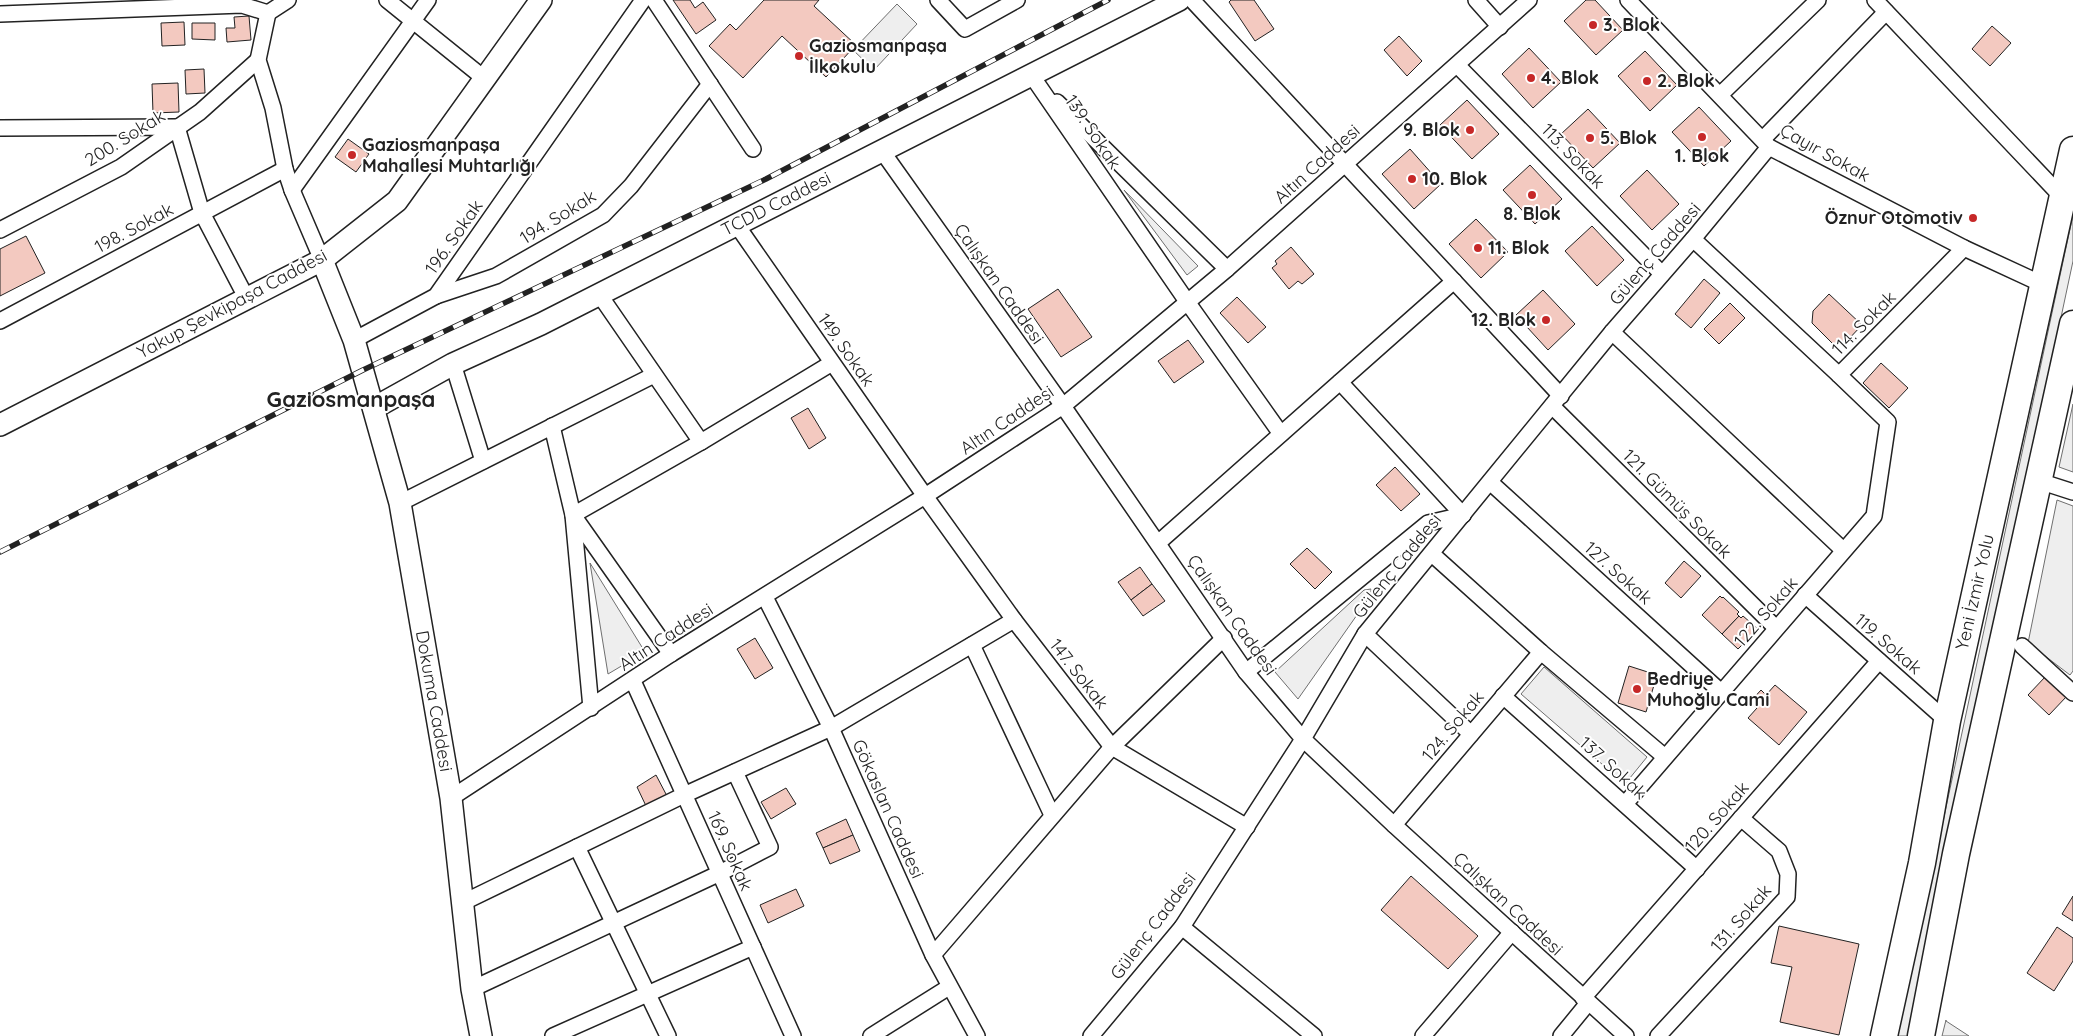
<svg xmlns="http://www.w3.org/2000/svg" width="2073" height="1036" font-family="Quicksand,sans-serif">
	<rect width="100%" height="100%" fill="#fff"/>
	<g fill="#eee" stroke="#6f6f6f">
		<path d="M 897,4 L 917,24 L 874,70 L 853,50 Z"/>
		<path d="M 1124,190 L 1198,266 L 1187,275 Z"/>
		<path d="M 2073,215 L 2073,261 L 1908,1036 L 1897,1036 Z"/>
		<path d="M 2073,404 L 2073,472 L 2059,467 Z"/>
		<path d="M 2057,500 L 2073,506 L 2073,671 L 2070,675 L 2028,643 Z"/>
		<path d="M 590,563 L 645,652 L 608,674 Z"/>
		<path d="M 1371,589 L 1371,595 L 1298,699 L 1275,672 L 1364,590 Z"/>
		<path d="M 1544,667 L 1647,757 L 1625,784 L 1521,694 Z"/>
		<path d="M 1946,1020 L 1946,1021 L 1969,1036 L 1942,1036 Z"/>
	</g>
	<g fill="#f3c9c0" stroke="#222">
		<path d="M 673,0 L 690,0 L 695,8 L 703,2 L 716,20 L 696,34 Z"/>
		<path d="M 764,0 L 819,0 L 814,6 L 856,45 L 826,77 L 782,36 L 743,78 L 709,46 L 730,24 L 736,30 Z"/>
		<path d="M 1231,0 L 1254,0 L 1274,29 L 1255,41 L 1229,2 Z"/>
		<path d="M 1586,0 L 1595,0 L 1623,30 L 1596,55 L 1564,21 Z"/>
		<path d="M 249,16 L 251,40 L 227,42 L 226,28 L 235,28 L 234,17 Z"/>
		<path d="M 184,22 L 185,45 L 162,46 L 161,23 Z"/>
		<path d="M 192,23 L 215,23 L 215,40 L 192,39 Z"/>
		<path d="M 1992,26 L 2011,43 L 1990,66 L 1972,49 Z"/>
		<path d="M 1399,36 L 1422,61 L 1407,76 L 1384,50 Z"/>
		<path d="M 1529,48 L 1561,82 L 1533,108 L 1502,74 Z"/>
		<path d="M 1645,51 L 1677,85 L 1650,111 L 1618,76 Z"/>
		<path d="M 204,69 L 205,93 L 186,94 L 185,70 Z"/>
		<path d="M 178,83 L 179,112 L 153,113 L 152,84 Z"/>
		<path d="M 1467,100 L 1499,134 L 1472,159 L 1440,125 Z"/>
		<path d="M 1699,107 L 1731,141 L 1704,166 L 1672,132 Z"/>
		<path d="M 1588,109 L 1620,143 L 1593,168 L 1561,134 Z"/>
		<path d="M 348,139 L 369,154 L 356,172 L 335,157 Z"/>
		<path d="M 1410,149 L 1441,184 L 1414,209 L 1382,174 Z"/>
		<path d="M 1530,165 L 1562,199 L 1535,224 L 1503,190 Z"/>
		<path d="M 1647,170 L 1679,204 L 1652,230 L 1620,196 Z"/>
		<path d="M 1476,219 L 1508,252 L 1481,278 L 1449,244 Z"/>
		<path d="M 1592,226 L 1624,260 L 1597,286 L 1565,251 Z"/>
		<path d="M 26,236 L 45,273 L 0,296 L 0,249 Z"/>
		<path d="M 1291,247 L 1314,274 L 1302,284 L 1298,281 L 1289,289 L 1272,268 L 1277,264 L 1275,261 Z"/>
		<path d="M 1704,279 L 1720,293 L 1691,328 L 1675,314 Z"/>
		<path d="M 1058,289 L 1092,337 L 1061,357 L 1028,309 Z"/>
		<path d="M 1543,290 L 1575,324 L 1548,350 L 1516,315 Z"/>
		<path d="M 1829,294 L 1862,325 L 1845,343 L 1834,345 L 1812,323 L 1813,311 Z"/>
		<path d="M 1237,297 L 1266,327 L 1248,343 L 1220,313 Z"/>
		<path d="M 1730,303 L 1745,318 L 1719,344 L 1704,329 Z"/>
		<path d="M 1188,340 L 1204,362 L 1174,383 L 1158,361 Z"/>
		<path d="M 1881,363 L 1908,388 L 1889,408 L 1863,383 Z"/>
		<path d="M 808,408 L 826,438 L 809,449 L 791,418 Z"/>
		<path d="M 1395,467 L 1420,494 L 1401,511 L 1376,485 Z"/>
		<path d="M 1307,548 L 1332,572 L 1315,589 L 1290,564 Z"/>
		<path d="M 1684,561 L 1701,576 L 1681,598 L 1665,583 Z"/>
		<path d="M 1140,567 L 1152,584 L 1131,600 L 1118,582 Z"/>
		<path d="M 1152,584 L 1165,601 L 1143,616 L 1131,600 Z"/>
		<path d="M 1720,596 L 1722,598 L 1723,597 L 1739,612 L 1737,614 L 1739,616 L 1722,634 L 1702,615 Z"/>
		<path d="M 1739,616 L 1741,618 L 1743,616 L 1758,629 L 1738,649 L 1722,634 Z"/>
		<path d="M 755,638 L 773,668 L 755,679 L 737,649 Z"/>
		<path d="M 1629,666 L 1657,675 L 1646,712 L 1618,703 Z"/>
		<path d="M 2046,676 L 2067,696 L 2049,715 L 2028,695 Z"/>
		<path d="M 1775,685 L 1807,712 L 1779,745 L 1748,718 L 1757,708 L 1750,702 L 1761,690 L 1766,695 Z"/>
		<path d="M 656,775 L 667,796 L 647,808 L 637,787 Z"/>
		<path d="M 786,788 L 796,804 L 771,819 L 761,802 Z"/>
		<path d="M 846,819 L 853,835 L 823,848 L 816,833 Z"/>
		<path d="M 853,835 L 860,851 L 830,864 L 823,848 Z"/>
		<path d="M 1411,876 L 1478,936 L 1448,969 L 1381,910 Z"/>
		<path d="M 796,889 L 804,906 L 768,923 L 760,905 Z"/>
		<path d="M 2073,896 L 2073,921 L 2062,914 Z"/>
		<path d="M 1779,926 L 1859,944 L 1839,1035 L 1780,1022 L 1792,967 L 1771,963 Z"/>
		<path d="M 2057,927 L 2073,938 L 2073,961 L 2054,991 L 2027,973 Z"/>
	</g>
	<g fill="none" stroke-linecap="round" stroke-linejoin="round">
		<g stroke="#222" stroke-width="18">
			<g id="street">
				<path d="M 387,0 L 485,79"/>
				<path d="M 654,0 L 753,149"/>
				<path d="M 938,0 L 965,29 L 1017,0"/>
				<path d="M 1192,0 L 1561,396"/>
				<path d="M 1476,0 L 1500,27"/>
				<path d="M 1628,0 L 1769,147 L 1964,248 L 2044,285"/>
				<path d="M 1875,0 L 2062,197"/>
				<path d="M 268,13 L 258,60 L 273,108 L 285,169 L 292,190 L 322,260"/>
				<path d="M 268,13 L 288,0"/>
				<path d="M 0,14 L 242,5 L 268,13"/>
				<path d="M 1457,65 L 1662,274"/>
				<path d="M 1032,76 L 1188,303 L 1281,434"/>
				<path d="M 1720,95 L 1818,0"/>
				<path d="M 1057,102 L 1227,269"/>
				<path d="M 0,128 L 177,127 L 202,213 L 247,299"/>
				<path d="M 1763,139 L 1886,12"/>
				<path d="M 882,151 L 1063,406 L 1246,672 L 1303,739 L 1394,825 L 1626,1036"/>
				<path d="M 292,190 L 428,0"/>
				<path d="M 736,224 L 925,496 L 1014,620 L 1112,747 L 1247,827"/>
				<path d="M 0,230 L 121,167 L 200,112 L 258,60"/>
				<path d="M 1693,239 L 1839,375"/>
				<path d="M 599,294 L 701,442 L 832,363"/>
				<path d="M 436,296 L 496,276 L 603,215 L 631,186 L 710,84"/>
				<path d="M 0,321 L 285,169"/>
				<path d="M 1612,332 L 1843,550"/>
				<path d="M 354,340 L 436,296 L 643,0"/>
				<path d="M 453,364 L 483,461"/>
				<path d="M 1340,382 L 1463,515"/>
				<path d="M 1552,406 L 1776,628"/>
				<path d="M 552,426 L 573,515 L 591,708"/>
				<path d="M 2039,481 L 2073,492"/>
				<path d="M 1490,482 L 1721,692"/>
				<path d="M 400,503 L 654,375"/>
				<path d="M 1158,543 L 1454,281"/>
				<path d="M 1432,554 L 1541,652 L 1665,757"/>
				<path d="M 1805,595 L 1947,721"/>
				<path d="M 765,597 L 831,728 L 933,955 L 977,1036"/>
				<path d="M 1365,634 L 1471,734"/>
				<path d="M 972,645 L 1052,815"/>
				<path d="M 2022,646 L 2073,693"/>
				<path d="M 671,654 L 573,515 L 701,442"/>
				<path d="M 1246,672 L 1428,523 L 1463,515"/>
				<path d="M 633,681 L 793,1036"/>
				<path d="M 1503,696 L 1697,869"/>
				<path d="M 451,798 L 671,654 L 925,496 L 1063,406 L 1227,269 L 1529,0"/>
				<path d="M 1625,804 L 1874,516 L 1888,422 L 1839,375 L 1964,248"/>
				<path d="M 1394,825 L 1541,652"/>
				<path d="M 577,847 L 668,1036"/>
				<path d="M 462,903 L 684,795 L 831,728 L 1014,620"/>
				<path d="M 1182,927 L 1314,1036"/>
				<path d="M 933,955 L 1112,747 L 1224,638"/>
				<path d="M 472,989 L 720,873 L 770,847 L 735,772"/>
				<path d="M 1583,998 L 1879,661"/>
				<path d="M 553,1036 L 753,947"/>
				<path d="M 871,1036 L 949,987"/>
				<path d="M 1091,1036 L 1182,927 L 1303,739 L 1365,634 L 1612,332 L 1693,239 L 1769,147"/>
				<path d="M 1423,1036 L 1512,932"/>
				<path d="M 1561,1036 L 1588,1003"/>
				<path d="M 1658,1036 L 1787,897 L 1788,874 L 1779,851 L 1741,818"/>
			</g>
		</g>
		<g stroke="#222" stroke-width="24">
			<g id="secondary">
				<path d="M 322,260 L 354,340 L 400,503 L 451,798 L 472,989 L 481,1036"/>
				<path d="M 374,408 L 453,364 L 541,324 L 1179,0"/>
				<path d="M 0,425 L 322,260 L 397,201 L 541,0"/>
			</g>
		</g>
		<g stroke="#222" stroke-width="29">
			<g id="highway">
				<path d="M 1884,1036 L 1922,863 L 1947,721 L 2073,150"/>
				<path d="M 1921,1036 L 1956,854 L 2073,324"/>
			</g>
		</g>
		<use href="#street" stroke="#fff" stroke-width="15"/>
		<use href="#secondary" stroke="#fff" stroke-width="21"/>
		<use href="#highway" stroke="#fff" stroke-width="26"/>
		<g stroke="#222" stroke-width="5.5">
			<path id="rail" d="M 0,552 L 363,370 L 766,179 L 1108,0"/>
		</g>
		<use href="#rail" stroke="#fff" stroke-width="4" stroke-dasharray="11" stroke-linecap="butt"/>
	</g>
	<g fill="#c62828" stroke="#fff" stroke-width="2">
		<circle cx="1593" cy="25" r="5"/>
		<circle cx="799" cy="56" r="5"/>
		<circle cx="1531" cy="78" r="5"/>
		<circle cx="1647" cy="81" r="5"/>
		<circle cx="1470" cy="130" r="5"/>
		<circle cx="1702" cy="137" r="5"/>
		<circle cx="1590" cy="138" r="5"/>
		<circle cx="352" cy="155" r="5"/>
		<circle cx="1412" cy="179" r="5"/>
		<circle cx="1532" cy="195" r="5"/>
		<circle cx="1973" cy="218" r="5"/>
		<circle cx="1478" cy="248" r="5"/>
		<circle cx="1546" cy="320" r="5"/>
		<circle cx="1637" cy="689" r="5"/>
	</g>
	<g text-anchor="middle" stroke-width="4" stroke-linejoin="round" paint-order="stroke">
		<g font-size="18" font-weight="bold" fill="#222" stroke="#fff" text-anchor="start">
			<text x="1603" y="31">3. Blok</text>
			<text x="809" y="52">Gaziosmanpaşa<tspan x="809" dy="21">İlkokulu</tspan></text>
			<text x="1541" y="84">4. Blok</text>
			<text x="1657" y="87">2. Blok</text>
			<text x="1460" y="136" text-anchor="end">9. Blok</text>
			<text x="1600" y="144">5. Blok</text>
			<text x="362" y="151">Gaziosmanpaşa<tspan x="362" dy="21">Mahallesi Muhtarlığı</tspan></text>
			<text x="1702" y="162" text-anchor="middle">1. Blok</text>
			<text x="1422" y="185">10. Blok</text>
			<text x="1532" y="220" text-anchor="middle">8. Blok</text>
			<text x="1963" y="224" text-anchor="end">Öznur Otomotiv</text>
			<text x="1488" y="254">11. Blok</text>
			<text x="1536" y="326" text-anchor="end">12. Blok</text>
			<text x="1647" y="685">Bedriye<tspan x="1647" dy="21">Muhoğlu Cami</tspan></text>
		</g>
		<g font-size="18" fill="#222" stroke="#fff">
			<text transform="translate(1093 132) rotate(56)" y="6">139. Sokak</text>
			<text transform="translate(125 138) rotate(-32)" y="6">200. Sokak</text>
			<text transform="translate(1825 153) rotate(29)" y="6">Çayır Sokak</text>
			<text transform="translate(1573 156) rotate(46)" y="6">113. Sokak</text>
			<text transform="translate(1317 164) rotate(-42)" y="6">Altın Caddesi</text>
			<text transform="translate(776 204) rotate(-27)" y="6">TCDD Caddesi</text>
			<text transform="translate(558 217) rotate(-32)" y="6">194. Sokak</text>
			<text transform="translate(134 228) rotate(-28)" y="6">198. Sokak</text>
			<text transform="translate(454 237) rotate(-55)" y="6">196. Sokak</text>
			<text transform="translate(1655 254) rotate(-49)" y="6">Gülenç Caddesi</text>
			<text transform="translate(999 284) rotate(55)" y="6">Çalışkan Caddesi</text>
			<text transform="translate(232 304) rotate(-28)" y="6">Yakup Şevkipaşa Caddesi</text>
			<text transform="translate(1864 323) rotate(-45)" y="6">114. Sokak</text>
			<text transform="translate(846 350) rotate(55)" y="6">149. Sokak</text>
			<text transform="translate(1007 420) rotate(-34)" y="6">Altın Caddesi</text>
			<text transform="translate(1677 504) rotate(45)" y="6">121. Gümüş Sokak</text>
			<text transform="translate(1397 566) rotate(-51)" y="6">Gülenç Caddesi</text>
			<text transform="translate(1618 573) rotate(42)" y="6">127. Sokak</text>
			<text transform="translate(1975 592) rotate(-77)" y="6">Yeni İzmir Yolu</text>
			<text transform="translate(1766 612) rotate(-49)" y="6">122. Sokak</text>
			<text transform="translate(1232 615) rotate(55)" y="6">Çalışkan Caddesi</text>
			<text transform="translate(666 637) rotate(-33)" y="6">Altın Caddesi</text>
			<text transform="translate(1888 644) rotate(41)" y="6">119. Sokak</text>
			<text transform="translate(1079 674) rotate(52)" y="6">147. Sokak</text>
			<text transform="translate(434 701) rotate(80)" y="6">Dokuma Caddesi</text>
			<text transform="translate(1453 726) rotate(-50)" y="6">124. Sokak</text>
			<text transform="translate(1613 768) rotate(42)" y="6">137. Sokak</text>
			<text transform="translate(888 809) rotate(66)" y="6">Gökaslan Caddesi</text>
			<text transform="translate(1717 817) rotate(-49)" y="6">120. Sokak</text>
			<text transform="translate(730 851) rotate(66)" y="6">169. Sokak</text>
			<text transform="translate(1508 904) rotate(43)" y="6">Çalışkan Caddesi</text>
			<text transform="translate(1741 918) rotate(-49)" y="6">131. Sokak</text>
			<text transform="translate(1153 926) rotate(-53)" y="6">Gülenç Caddesi</text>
		</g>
		<g font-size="22" font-weight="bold" fill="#222" stroke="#fff">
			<text x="351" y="407">Gaziosmanpaşa</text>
		</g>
	</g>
</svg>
